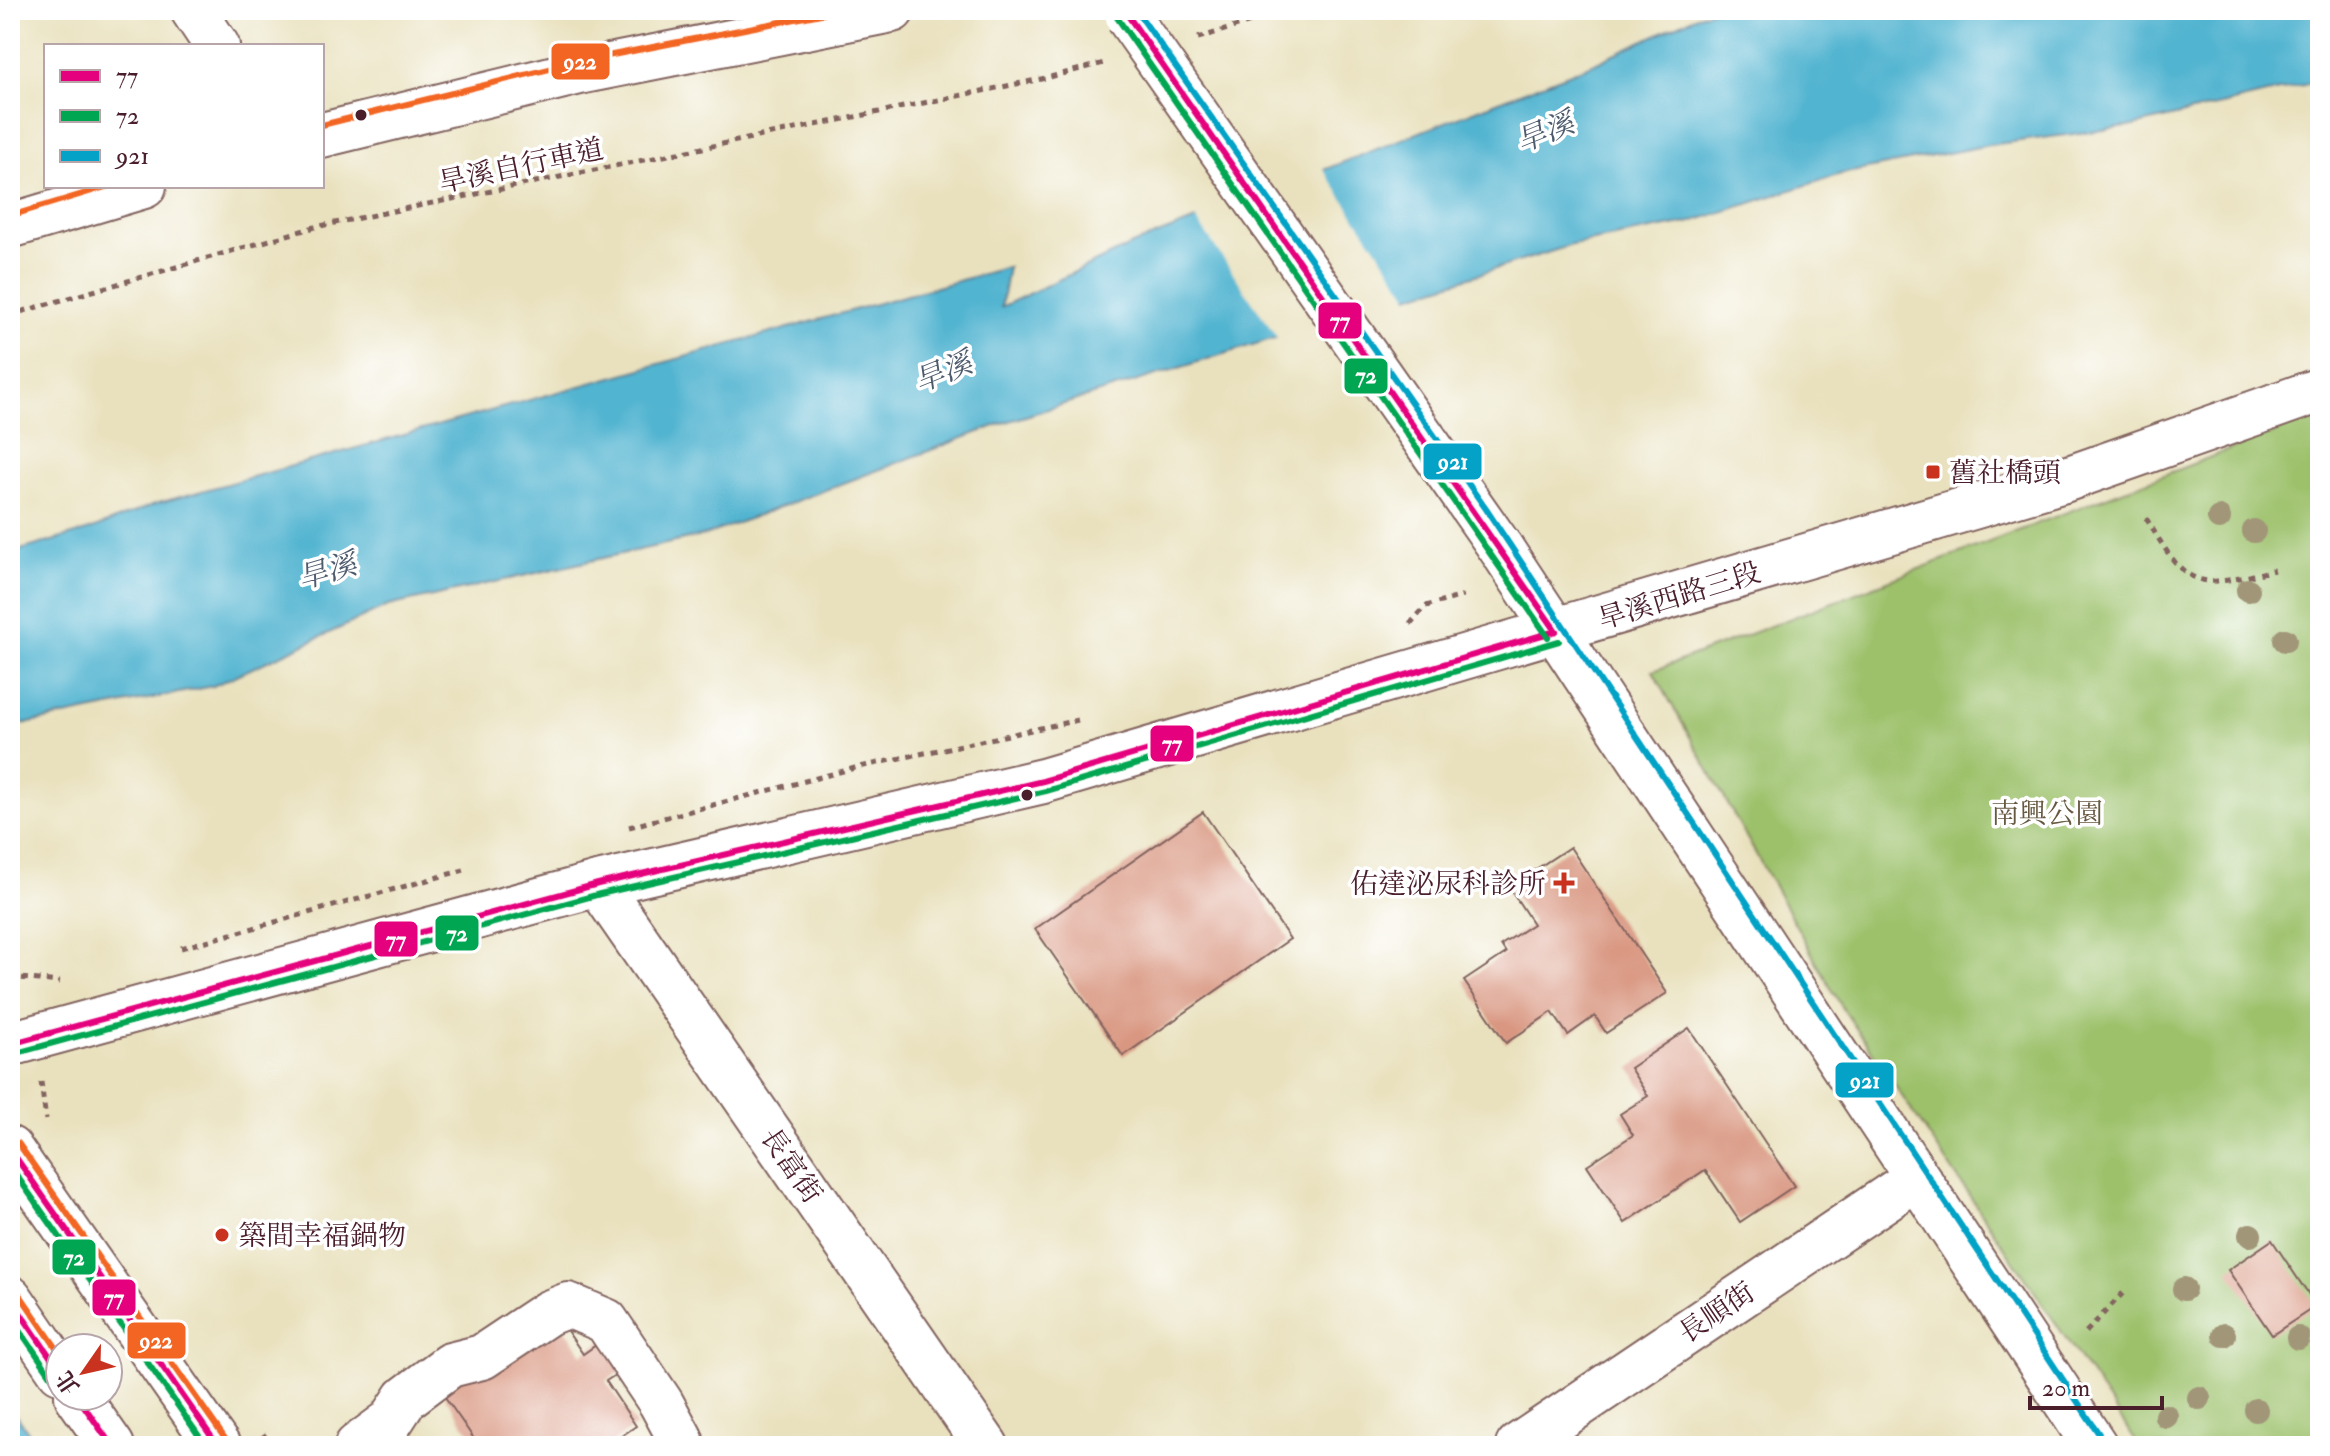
<svg xmlns="http://www.w3.org/2000/svg" width="2330" height="1456" font-family="'IM FELL Double Pica','Noto Serif TC',serif">
	<rect width="100%" height="100%" fill="#fff"/>
	<filter id="ink" filterUnits="userSpaceOnUse"><feTurbulence type="fractalNoise" baseFrequency=".0125" numOctaves="2"/><feDisplacementMap in="SourceGraphic" scale="16" xChannelSelector="R" yChannelSelector="G"/><feConvolveMatrix kernelMatrix="1 2 1 2 8 2 1 2 1" color-interpolation-filters="sRGB"/></filter>
	<filter id="wash" filterUnits="userSpaceOnUse"><feTurbulence type="fractalNoise" baseFrequency=".006" numOctaves="4" result="noise"/><feDisplacementMap in="SourceGraphic" scale="32" xChannelSelector="R" yChannelSelector="G"/><feGaussianBlur stdDeviation="1.8" result="paint"/><feColorMatrix in="noise" values="0 0 0 0 0 0 0 0 0 0 0 0 0 0 0 0 0 1.4 0 .05"/><feComposite in="paint" operator="in"/></filter>
	<g filter="url(#wash)">
		<rect width="100%" height="100%" fill="#e9e1be"/>
		<path fill="#9cc16b" stroke="#73704b" stroke-width="2" d="M 2320,415 L 2320,1446 L 2139,1446 L 1843,1009 L 1653,671 Z"/>
		<g fill="#51b4d0" stroke="#4e6a7e" stroke-width="2">
			<path d="M 1710,10 L 2320,10 L 2320,81 L 2134,126 L 1989,145 L 1841,174 L 1688,223 L 1572,245 L 1000,424 L 706,535 L 388,606 L 213,686 L 10,727 L 10,553 L 90,530 L 155,504 L 1008,267 L 1001,307 L 1132,245 L 1586,67 Z"/>
			<path d="M 10,1406 L 38,1446 L 10,1446 Z"/>
		</g>
		<path fill="#e9e1be" d="M 1321,166 L 1410,298 L 1278,339 L 1194,216 Z"/>
		<g id="blocks">
			<g fill="#d99781">
				<path d="M 1203,812 L 1290,939 L 1123,1056 L 1035,929 Z"/>
				<path d="M 1570,847 L 1667,993 L 1606,1033 L 1595,1016 L 1568,1035 L 1552,1012 L 1506,1043 L 1464,981 L 1506,953 L 1501,945 L 1533,924 L 1509,887 Z"/>
				<path d="M 1689,1028 L 1794,1186 L 1740,1222 L 1705,1170 L 1625,1223 L 1587,1165 L 1633,1135 L 1620,1114 L 1648,1096 L 1630,1068 Z"/>
				<path d="M 2272,1240 L 2316,1306 L 2272,1335 L 2228,1270 Z"/>
				<path d="M 561,1322 L 583,1354 L 609,1336 L 629,1366 L 606,1381 L 636,1426 L 607,1446 L 479,1446 L 436,1384 Z"/>
			</g>
		</g>
	</g>
	<g filter="url(#ink)">
		<use href="#blocks" fill-opacity="0" stroke="#82635e" stroke-width="2"/>
		<g fill="none" stroke-linecap="round" stroke-linejoin="round">
			<g stroke="#82635e" stroke-width="48">
				<g id="minor">
					<path d="M 193,10 L 217,46"/>
					<path d="M 322,135 L 584,71 L 892,10"/>
					<path d="M 10,226 L 144,186"/>
					<path d="M 1500,547 L 2095,1446"/>
					<path d="M 598,884 L 986,1446"/>
					<path d="M 10,1044 L 598,884 L 1043,781 L 2061,481 L 2320,390"/>
					<path d="M 10,1149 L 218,1446"/>
					<path d="M 10,1298 L 60,1371"/>
					<path d="M 77,1396 L 112,1446"/>
					<path d="M 357,1446 L 391,1421 L 406,1398 L 450,1365 L 482,1357 L 548,1313 L 568,1305 L 606,1321 L 661,1403 L 681,1440 L 680,1446"/>
					<path d="M 1518,1446 L 1915,1179"/>
				</g>
			</g>
			<g stroke="#82635e" stroke-width="5" stroke-dasharray="6 6" stroke-linecap="butt">
				<path d="M 1198,38 L 1291,10"/>
				<path d="M 10,315 L 315,227 L 1046,78 L 1108,62"/>
				<path d="M 2146,518 C 2188,589 2194,590 2274,570"/>
				<path d="M 1410,624 L 1426,606 L 1463,596"/>
				<path d="M 629,827 L 855,768 L 1078,720"/>
				<path d="M 181,948 L 464,870"/>
				<path d="M 10,977 L 60,982"/>
				<path d="M 41,1082 L 46,1120"/>
				<path d="M 2086,1332 L 2123,1293"/>
				<path d="M 263,1434 L 271,1446"/>
			</g>
			<use href="#minor" stroke="#fff" stroke-width="44"/>
			<g stroke="#82635e" stroke-width="48" stroke-linecap="butt">
				<path id="minor-bridge" d="M 1128,17 L 1500,547"/>
			</g>
			<use href="#minor-bridge" stroke="#fff" stroke-width="44"/>
			<g stroke="#fff" stroke-width="12">
				<g id="bus-1">
					<path d="M 1124,10 L 1556,631"/>
					<path d="M 10,1044 L 598,884 L 1043,781 L 1556,631"/>
					<path d="M 10,1149 L 218,1446"/>
					<path d="M 10,1298 L 60,1371"/>
					<path d="M 77,1396 L 112,1446"/>
				</g>
			</g>
			<g stroke="#fff" stroke-width="12">
				<g id="bus-2">
					<path d="M 1116,16 L 1548,637"/>
					<path d="M 13,1054 L 600,894 L 1046,791 L 1559,641"/>
					<path d="M 10,1166 L 206,1446"/>
					<path d="M 10,1316 L 52,1377"/>
				</g>
			</g>
			<g stroke="#fff" stroke-width="12">
				<path id="bus-3" d="M 1136,10 L 1486,509 L 2103,1440"/>
			</g>
			<g stroke="#fff" stroke-width="12">
				<g id="bus-4">
					<path d="M 322,125 L 582,61 L 841,10"/>
					<path d="M 10,216 L 109,186"/>
					<path d="M 18,1143 L 226,1440"/>
					<path d="M 18,1292 L 60,1353"/>
				</g>
			</g>
			<use href="#bus-1" stroke="#e5007d" stroke-width="6"/>
			<use href="#bus-2" stroke="#00a651" stroke-width="6"/>
			<use href="#bus-3" stroke="#04a2c6" stroke-width="6"/>
			<use href="#bus-4" stroke="#f26522" stroke-width="6"/>
		</g>
		<g fill="#a29679">
			<circle cx="2219" cy="518" r="12"/>
			<circle cx="2254" cy="531" r="12"/>
			<circle cx="2248" cy="590" r="12"/>
			<circle cx="2285" cy="640" r="12"/>
			<circle cx="2250" cy="1235" r="12"/>
			<circle cx="2184" cy="1289" r="12"/>
			<circle cx="2224" cy="1335" r="12"/>
			<circle cx="2298" cy="1338" r="12"/>
			<circle cx="2199" cy="1398" r="12"/>
			<circle cx="2256" cy="1410" r="12"/>
			<circle cx="2166" cy="1416" r="12"/>
		</g>
	</g>
	<g fill="#4a1f2b" stroke="#fff" stroke-width="3">
		<circle cx="361" cy="115" r="7"/>
		<circle cx="1027" cy="795" r="7"/>
	</g>
	<g fill="#c8321e" stroke="#fff" stroke-width="3">
		<rect x="1925" y="464" width="16" height="16" rx="4"/>
		<path d="M1560 871h8v8h8v8h-8v8h-8v-8h-8v-8h8z"/>
		<circle cx="222" cy="1235" r="8"/>
	</g>
	<g text-anchor="middle" stroke-width="7" stroke-linejoin="round" paint-order="stroke">
		<g font-size="28" fill="#4a1f2b" stroke="#fff">
			<text transform="translate(521 165) rotate(-12)" y="10">旱溪自行車道</text>
			<text transform="translate(1679 595) rotate(-17)" y="10">旱溪西路三段</text>
			<text transform="translate(792 1165) rotate(55)" y="10">長富街</text>
			<text transform="translate(1716 1312) rotate(-34)" y="10">長順街</text>
		</g>
		<g font-size="28" fill="#4a1f2b" stroke="#fff" text-anchor="start">
			<text x="1949" y="482">舊社橋頭</text>
			<text x="1546" y="893" text-anchor="end">佑達泌尿科診所</text>
			<text x="238" y="1245">築間幸福鍋物</text>
		</g>
		<g font-size="28" fill="#675841" stroke="#fff">
			<text x="2047" y="823">南興公園</text>
		</g>
		<g font-size="30" font-style="italic" fill="#4d5b6d" stroke="#fff">
			<text transform="translate(1545 132) rotate(-22)" y="10">旱溪</text>
			<text transform="translate(943 372) rotate(-22)" y="10">旱溪</text>
			<text transform="translate(327 571) rotate(-16)" y="10">旱溪</text>
		</g>
	</g>
	<g stroke="#fff" stroke-width="3">
		<rect x="550" y="42" width="61" height="39" rx="8" fill="#f26522"/>
		<rect x="1317" y="301" width="46" height="39" rx="8" fill="#e5007d"/>
		<rect x="1343" y="357" width="46" height="38" rx="8" fill="#00a651"/>
		<rect x="1422" y="442" width="61" height="39" rx="8" fill="#04a2c6"/>
		<rect x="1149" y="724" width="46" height="39" rx="8" fill="#e5007d"/>
		<rect x="434" y="914" width="46" height="38" rx="8" fill="#00a651"/>
		<rect x="373" y="920" width="46" height="38" rx="8" fill="#e5007d"/>
		<rect x="1834" y="1061" width="61" height="38" rx="8" fill="#04a2c6"/>
		<rect x="51" y="1238" width="46" height="38" rx="8" fill="#00a651"/>
		<rect x="91" y="1278" width="46" height="39" rx="8" fill="#e5007d"/>
		<rect x="126" y="1321" width="61" height="39" rx="8" fill="#f26522"/>
	</g>
	<g font-size="22" text-anchor="middle" font-weight="bold" fill="#fff">
		<text x="580" y="69">922</text>
		<text x="1340" y="328">77</text>
		<text x="1366" y="383">72</text>
		<text x="1453" y="469">921</text>
		<text x="1172" y="751">77</text>
		<text x="457" y="941">72</text>
		<text x="396" y="947">77</text>
		<text x="1865" y="1088">921</text>
		<text x="74" y="1265">72</text>
		<text x="114" y="1305">77</text>
		<text x="156" y="1348">922</text>
	</g>
	<rect width="2330" height="1456" fill="none" stroke="#fff" stroke-width="40"/>
	<rect x="44" y="44" width="280" height="144" fill="#ffffff" stroke="#b7a5aa" stroke-width="2"/>
	<rect x="60" y="70" width="40" height="12" fill="#e5007d" stroke="#b7a5aa" stroke-width="2"/>
	<text x="116" y="84" font-size="24" fill="#4a1f2b">77</text>
	<rect x="60" y="110" width="40" height="12" fill="#00a651" stroke="#b7a5aa" stroke-width="2"/>
	<text x="116" y="124" font-size="24" fill="#4a1f2b">72</text>
	<rect x="60" y="150" width="40" height="12" fill="#04a2c6" stroke="#b7a5aa" stroke-width="2"/>
	<text x="116" y="164" font-size="24" fill="#4a1f2b">921</text>
	<g transform="translate(84 1372) rotate(236)"><circle r="38" fill="#ffffff" stroke="#b7a5aa" stroke-width="2"/>
	<path d="M0-6L14 30L0 20L-14 30Z" fill="#c8321e"/>
	<text y="-12" font-size="22" font-weight="bold" text-anchor="middle" fill="#4a1f2b">北</text>
	</g>
	<path d="M2030 1396v12h132v-12" fill="none" stroke="#4a1f2b" stroke-width="4"/>
	<text x="2042" y="1396" font-size="24" fill="#4a1f2b" stroke="#ffffff" stroke-width="6" paint-order="stroke">20 m</text>
</svg>
